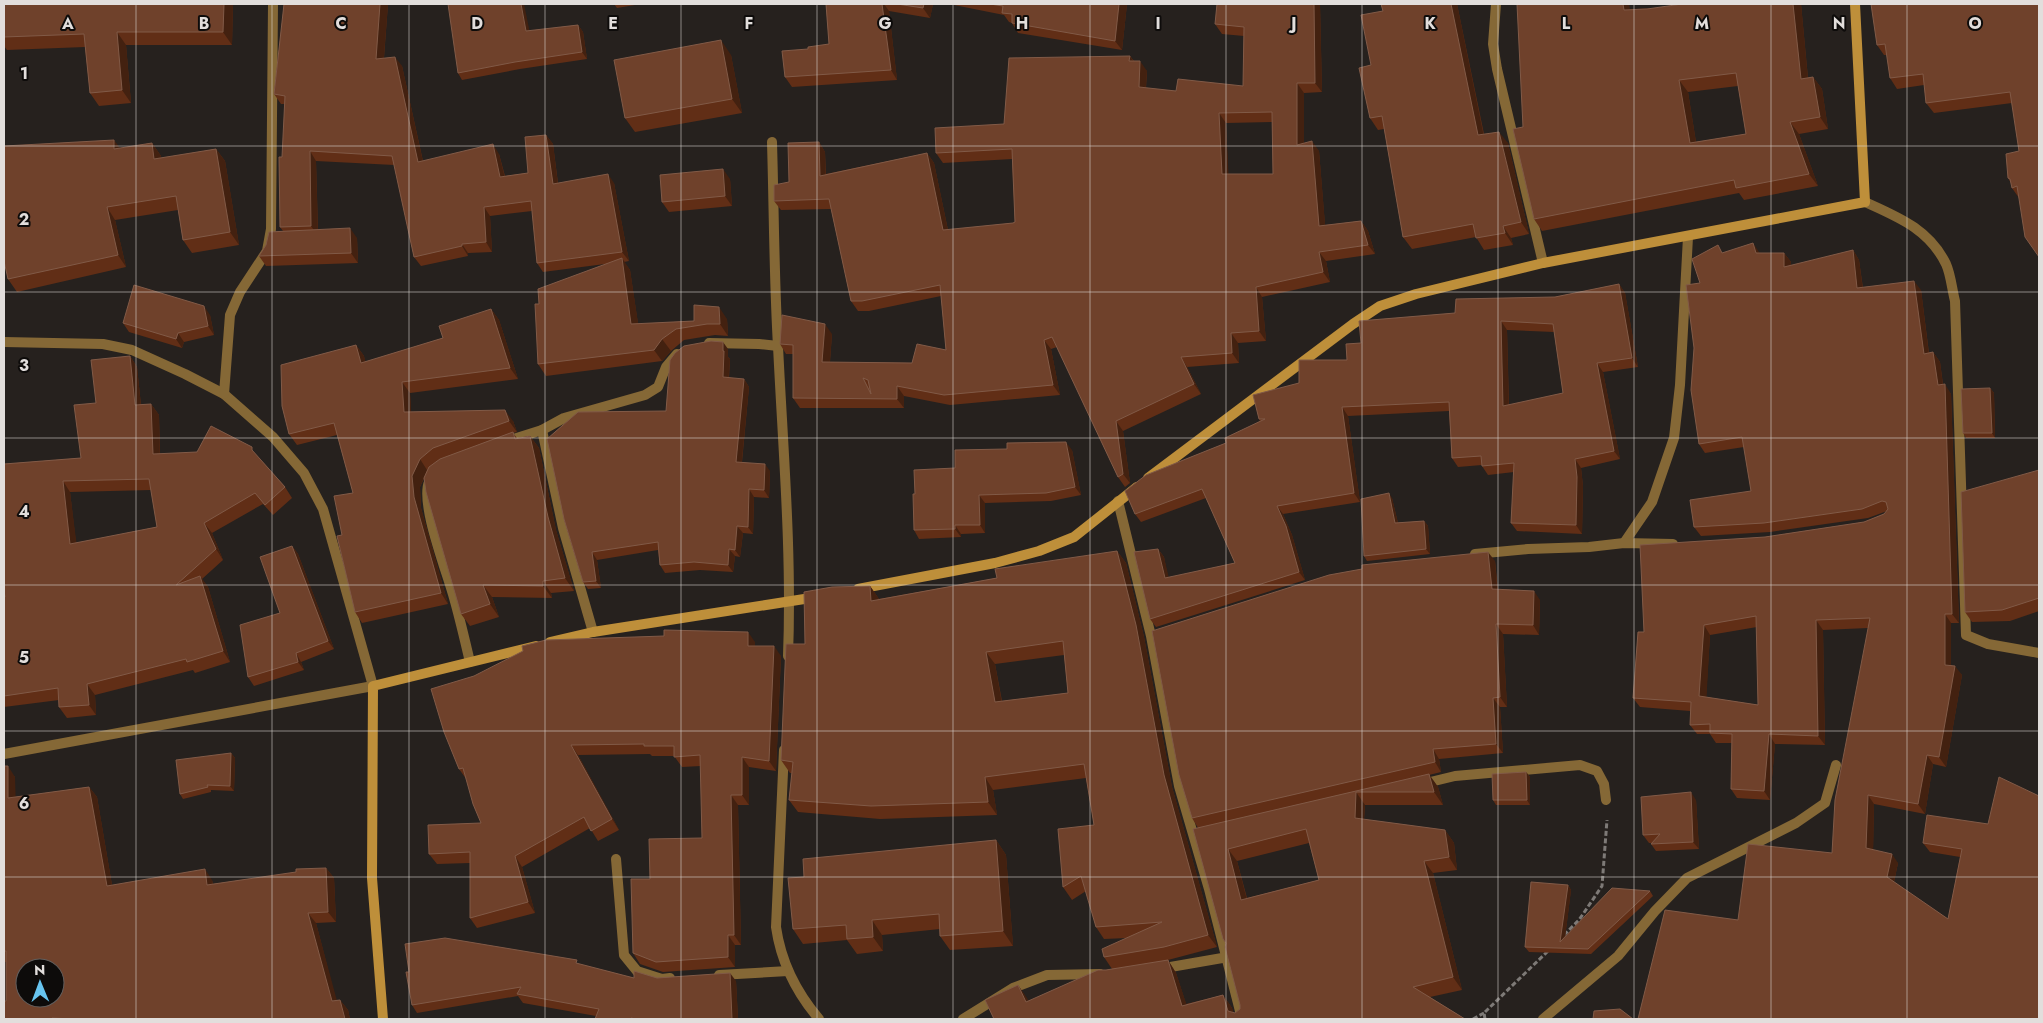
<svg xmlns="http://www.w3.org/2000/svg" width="2043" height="1023" font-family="Jost,sans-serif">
	<rect width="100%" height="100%" fill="#26211e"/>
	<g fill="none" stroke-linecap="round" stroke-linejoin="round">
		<g stroke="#7e7a77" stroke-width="3" stroke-dasharray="5 2.5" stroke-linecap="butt">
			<path d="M 1564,935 L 1579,920 L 1602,886 L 1607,820"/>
			<path d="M 1473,1019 L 1484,1013"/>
			<path d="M 1485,1019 L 1484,1013 L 1549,950"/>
		</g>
		<g stroke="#856836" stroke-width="10">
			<path d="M 1496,4 L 1493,44 L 1497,69 L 1543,263"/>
			<path d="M 772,142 C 774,210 774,279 778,346 C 783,449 792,553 788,656"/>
			<path d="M 1865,202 C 1898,217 1929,229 1946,264 C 1951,275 1952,290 1955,301 L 1966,635 L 1988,644 L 2039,653"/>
			<path d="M 4,342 L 103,344 L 132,350 L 185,374 L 224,394 L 273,437 L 304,473 L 323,509 L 373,686 L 4,754"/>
			<path d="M 709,343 L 759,344 L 778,346"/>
			<path d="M 224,394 L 230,315 L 240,292 L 267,251 L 271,229 L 273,4"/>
			<path d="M 542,430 L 563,528 L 593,632"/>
			<path d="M 504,442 L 542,430 L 564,418 L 645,395 L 658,387 L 666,367 L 677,354"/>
			<path d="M 429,482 C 420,504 447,572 454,598 C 460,619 465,641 470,662"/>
			<path d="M 1118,501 L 1151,636 L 1179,786 L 1209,889 L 1242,1019"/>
			<path d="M 1624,543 L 1652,502 L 1674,438 L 1680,385 L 1688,237"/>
			<path d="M 1475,554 L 1528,549 L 1589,547 L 1624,543 L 1673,544"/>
			<path d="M 784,750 L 776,927 C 781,962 796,992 819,1019"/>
			<path d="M 1422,784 L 1455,776 L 1580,765 L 1597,771 L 1604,784 L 1606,800"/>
			<path d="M 616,859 L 624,955 L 637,971 L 662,979 L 670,978"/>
			<path d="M 1159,969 L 1228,957"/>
			<path d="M 719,975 L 788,971"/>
			<path d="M 963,1019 L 1013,988 L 1047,975 L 1100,974"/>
			<path d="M 1543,1019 L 1618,956 L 1655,911 L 1687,878 L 1796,823 L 1825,803 L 1836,765"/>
		</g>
		<g stroke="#be8f3a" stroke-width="10">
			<path d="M 1148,478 L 1353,324 L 1380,306 L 1416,294 L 1543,263 L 1865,202 L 1855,4"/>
			<path d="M 858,589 L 995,563 L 1039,551 L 1074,537 L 1137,487"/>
			<path d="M 550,642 L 593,632 L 817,597"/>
			<path d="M 383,1019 L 372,878 L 373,686 L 536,646"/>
		</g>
	</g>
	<g fill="#612e16" fill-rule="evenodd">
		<path d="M 4,4 L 233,4 L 232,45 L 126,45 L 131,103 L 99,106 L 90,93 L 85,47 L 7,50 L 4,46 Z"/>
		<path d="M 284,4 L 388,4 L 384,58 L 402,66 L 423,161 L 499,154 L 505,176 L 528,173 L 546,135 L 553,144 L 558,183 L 614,183 L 629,261 L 624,262 L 630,270 L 638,324 L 727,319 L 728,336 L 715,335 L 684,340 L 671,351 L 662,361 L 546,376 L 538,364 L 539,304 L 605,264 L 543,272 L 537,263 L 532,211 L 490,216 L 492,252 L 468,253 L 468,256 L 421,266 L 414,257 L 394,165 L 316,161 L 318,230 L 357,238 L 358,263 L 266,266 L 259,256 L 283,231 L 280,227 L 285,104 L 281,104 L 274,94 Z"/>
		<path d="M 614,4 L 641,4 L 617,8 Z"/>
		<path d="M 826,4 L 933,4 L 930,18 L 889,11 L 897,80 L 792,87 L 785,77 L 808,49 L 829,44 Z"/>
		<path d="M 949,4 L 1127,4 L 1122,50 L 1018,33 L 1012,23 L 1009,22 L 1004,15 Z"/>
		<path d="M 1320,4 L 1322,92 L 1304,93 L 1304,143 L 1319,151 L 1325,225 L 1361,221 L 1368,231 L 1375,254 L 1326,261 L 1330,282 L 1262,297 L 1266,341 L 1238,343 L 1239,363 L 1187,367 L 1201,394 L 1123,431 L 1130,483 L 1125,487 L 1118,477 L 1057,347 L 1051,349 L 1060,395 L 950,405 L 904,396 L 904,408 L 800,408 L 793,398 L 793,354 L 786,354 L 780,344 L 832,334 L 830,362 L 912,363 L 946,350 L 941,296 L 869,311 L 858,311 L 851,301 L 831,209 L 781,210 L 774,201 L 789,182 L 819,142 L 825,152 L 826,174 L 927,153 L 934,163 L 948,230 L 1013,223 L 1015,222 L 1012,159 L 943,163 L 936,153 L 1004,124 L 1130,56 L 1134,61 L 1147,71 L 1146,88 L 1176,91 L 1243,86 L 1244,36 L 1222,34 L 1215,24 ZM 1272,122 L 1273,174 L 1228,174 L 1226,123 Z"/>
		<path d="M 1381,4 L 1457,4 L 1484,134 L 1508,143 L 1529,234 L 1511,238 L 1513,245 L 1484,250 L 1476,237 L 1412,249 L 1403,237 L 1384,129 L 1378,130 L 1370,118 L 1371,65 L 1383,11 Z"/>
		<path d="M 1801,4 L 1808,78 L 1813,77 L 1822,89 L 1828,129 L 1799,134 L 1818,186 L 1744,200 L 1739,193 L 1542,231 L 1534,219 L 1523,127 L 1630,9 ZM 1738,86 L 1746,134 L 1696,142 L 1688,92 Z"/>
		<path d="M 2039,4 L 2019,198 L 2012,188 L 2011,183 L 2008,178 L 2019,151 L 2012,103 L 1934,113 L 1926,103 L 1924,85 L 1897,89 L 1890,78 L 1887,55 L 1884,55 L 1877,45 Z"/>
		<path d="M 578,25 L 583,32 L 587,59 L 520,69 L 462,80 L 458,73 L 530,31 Z"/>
		<path d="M 731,55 L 742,113 L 635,132 L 625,118 Z"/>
		<path d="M 152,143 L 161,156 L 161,158 L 216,149 L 225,161 L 239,245 L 192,253 L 183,240 L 178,210 L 115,220 L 126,267 L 17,292 L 8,279 L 120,148 Z"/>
		<path d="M 730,179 L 732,206 L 669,212 L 662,202 Z"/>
		<path d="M 1853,250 L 1859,260 L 1863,288 L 1921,290 L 1929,353 L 1933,352 L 1940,362 L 1943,384 L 1951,394 L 1959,623 L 1951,623 L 1951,665 L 1962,675 L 1946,767 L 1933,764 L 1925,814 L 1874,804 L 1873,850 L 1898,863 L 1894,882 L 1948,919 L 1960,857 L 1930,852 L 1923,843 L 1988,824 L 2039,1019 L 1738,920 L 1832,853 L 1868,628 L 1823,630 L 1825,745 L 1775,744 L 1770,800 L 1737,798 L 1731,789 L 1732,743 L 1716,743 L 1710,734 L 1697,734 L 1690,725 L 1690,711 L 1640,707 L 1633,698 L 1644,632 L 1765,537 L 1864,522 L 1884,514 L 1887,511 L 1868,518 L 1770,532 L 1701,536 L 1694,527 L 1751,491 L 1744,447 L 1705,453 L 1699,444 L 1700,283 L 1759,253 L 1784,253 L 1791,262 L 1791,266 ZM 1757,627 L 1758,705 L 1706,697 L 1710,635 Z"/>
		<path d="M 1619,284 L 1625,293 L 1638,367 L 1603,372 L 1620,459 L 1581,468 L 1583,486 L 1582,534 L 1517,531 L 1511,523 L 1514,472 L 1488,475 L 1482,466 L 1482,465 L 1458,467 L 1452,458 L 1449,411 L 1348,416 L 1360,502 L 1283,514 L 1292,535 L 1305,580 L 1156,627 L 1150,619 L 1158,549 L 1164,557 L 1168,578 L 1235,563 L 1206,498 L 1141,522 L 1135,514 L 1226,443 L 1260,421 L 1259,419 L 1299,383 L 1347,360 L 1361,343 L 1455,313 L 1555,297 ZM 1507,330 L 1554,332 L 1563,393 L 1509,405 Z"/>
		<path d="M 491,309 L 499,320 L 518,379 L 410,393 L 411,412 L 513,421 L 517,432 L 513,433 L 517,438 L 530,436 L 539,448 L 556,530 L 574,591 L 551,593 L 552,598 L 492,597 L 499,617 L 470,626 L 461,614 L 428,470 L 420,487 L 421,508 L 448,604 L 362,623 L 355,612 L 342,535 L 353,493 L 337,435 L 297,445 L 289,434 L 356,345 L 364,356 L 365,362 L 443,338 Z"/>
		<path d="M 210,315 L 214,335 L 184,342 L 182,348 L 129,332 L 123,323 Z"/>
		<path d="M 728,349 L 728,357 L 730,359 L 729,378 L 744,379 L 749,387 L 742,462 L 770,471 L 769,498 L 754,497 L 753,534 L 743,533 L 740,557 L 735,556 L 733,572 L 700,570 L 665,573 L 660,565 L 658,550 L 597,560 L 601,588 L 588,589 L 583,582 L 564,519 L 666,411 Z"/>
		<path d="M 130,356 L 137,367 L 141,405 L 151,404 L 159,415 L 160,454 L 259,458 L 285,487 L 292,498 L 273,515 L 263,504 L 212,533 L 223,560 L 202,579 L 208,587 L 230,662 L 195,673 L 193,670 L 95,695 L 96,715 L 67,718 L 59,707 L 59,700 L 4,707 L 4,597 L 5,597 L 4,464 L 81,458 L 96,403 ZM 151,490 L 157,527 L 76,543 L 70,492 Z"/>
		<path d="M 1990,388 L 1994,393 L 1995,438 L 1966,438 L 1963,433 Z"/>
		<path d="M 1072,450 L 1081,495 L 1051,501 L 985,503 L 985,533 L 961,534 L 961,537 L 919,539 L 914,530 L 955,468 Z"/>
		<path d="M 2039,470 L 2039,611 L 2010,621 L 1972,622 L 1965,612 Z"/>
		<path d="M 1392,498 L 1398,523 L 1424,521 L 1428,526 L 1430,554 L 1367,561 L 1364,556 Z"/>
		<path d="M 292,546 L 298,554 L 334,649 L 301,662 L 304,670 L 254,686 L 248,677 L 280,613 Z"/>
		<path d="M 1117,551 L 1126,563 L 1144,637 L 1172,787 L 1217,947 L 1168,960 L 1176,973 L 1186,1004 L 1223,995 L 1232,1008 L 1233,1012 L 1235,1013 L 1240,1009 L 1240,1005 L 1198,828 L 1192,818 L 1495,561 L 1498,590 L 1540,600 L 1539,635 L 1503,634 L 1507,707 L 1500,707 L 1503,753 L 1439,759 L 1441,772 L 1429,775 L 1438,787 L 1443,805 L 1365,805 L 1364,820 L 1445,830 L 1454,843 L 1457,870 L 1433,873 L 1462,990 L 1430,997 L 1465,1019 L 994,1019 L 1018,985 L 1028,1001 L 1106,970 L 1112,969 L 1104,957 L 1127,938 L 1104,939 L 1096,927 L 1086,891 L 1072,900 L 1063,887 L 1094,825 L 1086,778 L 993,790 L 997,815 L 880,819 L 798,812 L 789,800 L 792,773 L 790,773 L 781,760 L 805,644 L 870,586 L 879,599 L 997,578 ZM 1064,655 L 1068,693 L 1002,701 L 995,664 ZM 1309,843 L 1319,880 L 1247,898 L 1237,861 Z"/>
		<path d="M 755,642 L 755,646 L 781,656 L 776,771 L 749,767 L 749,805 L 738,805 L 741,945 L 735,945 L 735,967 L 663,972 L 640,964 L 633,953 L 650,879 L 702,838 L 701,766 L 682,767 L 674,756 L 652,756 L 650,754 L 578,755 L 619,830 L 598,841 L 590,828 L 522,867 L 535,913 L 477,928 L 470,918 L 470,863 L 437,864 L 429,854 L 481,823 L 467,780 L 459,769 Z"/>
		<path d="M 231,753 L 235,758 L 234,791 L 211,790 L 211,792 L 183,799 L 180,794 Z"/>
		<path d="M 4,766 L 15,777 L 15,797 L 89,787 L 97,797 L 112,885 L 212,880 L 213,884 L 326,868 L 334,878 L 336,922 L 316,923 L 336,1000 L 340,1000 L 348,1010 L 350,1019 L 4,1019 L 6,1001 L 6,962 L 4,962 Z"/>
		<path d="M 1526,772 L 1530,777 L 1530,805 L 1496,805 L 1493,800 Z"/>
		<path d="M 1696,800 L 1699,849 L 1656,851 L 1651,844 L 1652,843 L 1649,843 L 1643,835 Z"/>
		<path d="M 996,840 L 1006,855 L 1013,946 L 950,950 L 940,936 L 940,929 L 882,935 L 883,951 L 857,954 L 847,940 L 803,944 L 793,929 Z"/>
		<path d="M 1568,885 L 1571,890 L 1565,937 L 1650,891 L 1653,896 L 1591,954 L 1529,952 L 1525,947 Z"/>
		<path d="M 579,964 L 634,978 L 657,978 L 736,981 L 738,1019 L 595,1019 L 596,1016 L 523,1003 L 518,996 L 417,1013 L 412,1005 Z"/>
	</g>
	<g fill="#432110">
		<path d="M 224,4 L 233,4 L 232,45 L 223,32 Z"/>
		<path d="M 380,4 L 388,4 L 383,68 L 376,59 Z"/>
		<path d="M 521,4 L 524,4 L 531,38 L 526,31 Z"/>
		<path d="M 882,4 L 884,4 L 889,11 L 897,80 L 891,70 Z"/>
		<path d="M 924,4 L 933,4 L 930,18 L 923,8 Z"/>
		<path d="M 1119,4 L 1127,4 L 1122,50 L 1115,41 Z"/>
		<path d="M 1314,4 L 1320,4 L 1322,92 L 1315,83 Z"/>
		<path d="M 1451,4 L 1457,4 L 1486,147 L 1478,135 Z"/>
		<path d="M 1623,4 L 1629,4 L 1632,21 L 1624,10 Z"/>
		<path d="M 1793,4 L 1801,4 L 1809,90 L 1801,79 Z"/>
		<path d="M 578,25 L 583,32 L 587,59 L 582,52 Z"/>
		<path d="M 117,32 L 126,45 L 131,103 L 122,90 Z"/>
		<path d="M 721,40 L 731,55 L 742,113 L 732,99 Z"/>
		<path d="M 1130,56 L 1137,66 L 1129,61 Z"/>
		<path d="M 395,57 L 402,66 L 425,171 L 418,162 Z"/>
		<path d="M 1140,61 L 1147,71 L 1145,97 L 1139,87 Z"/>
		<path d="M 1813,77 L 1822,89 L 1828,129 L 1820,117 Z"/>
		<path d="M 1679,80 L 1688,92 L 1698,155 L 1690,143 Z"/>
		<path d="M 1297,83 L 1304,93 L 1304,155 L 1297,145 Z"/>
		<path d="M 1219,113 L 1226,123 L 1229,184 L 1222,174 Z"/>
		<path d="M 1790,122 L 1799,134 L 1818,186 L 1809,174 Z"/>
		<path d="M 1499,132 L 1508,143 L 1529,234 L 1521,222 Z"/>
		<path d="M 546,135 L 553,144 L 559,193 L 553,184 Z"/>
		<path d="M 114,140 L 123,152 L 114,149 Z"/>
		<path d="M 1312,141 L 1319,151 L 1326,236 L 1319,226 Z"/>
		<path d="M 819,142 L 825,152 L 826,186 L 820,176 Z"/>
		<path d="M 152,143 L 161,156 L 163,172 L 154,159 Z"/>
		<path d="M 493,144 L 499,154 L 507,186 L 500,177 Z"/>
		<path d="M 216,149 L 225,161 L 239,245 L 230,232 Z"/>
		<path d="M 310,151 L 316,161 L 318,236 L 311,226 Z"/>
		<path d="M 927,153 L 934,163 L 950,240 L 943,230 Z"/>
		<path d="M 723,169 L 730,179 L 732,206 L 725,196 Z"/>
		<path d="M 608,174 L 614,183 L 629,261 L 622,252 Z"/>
		<path d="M 107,207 L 115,220 L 126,267 L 118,255 Z"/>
		<path d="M 484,207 L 490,216 L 492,252 L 486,242 Z"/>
		<path d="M 1361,221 L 1368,231 L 1375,254 L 1368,245 Z"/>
		<path d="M 1503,226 L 1511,238 L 1513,245 L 1505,233 Z"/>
		<path d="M 350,228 L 357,238 L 358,263 L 351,253 Z"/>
		<path d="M 1753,243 L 1759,252 L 1762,262 L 1756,253 Z"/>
		<path d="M 462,244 L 468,253 L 468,256 L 462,246 Z"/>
		<path d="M 1853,250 L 1859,260 L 1864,298 L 1857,288 Z"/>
		<path d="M 1319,252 L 1326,261 L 1330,282 L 1323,272 Z"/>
		<path d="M 1784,253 L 1791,262 L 1791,277 L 1784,267 Z"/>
		<path d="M 622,258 L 630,270 L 640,336 L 631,324 Z"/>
		<path d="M 1914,281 L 1921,290 L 1930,363 L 1924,354 Z"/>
		<path d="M 1619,284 L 1625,293 L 1638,367 L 1632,358 Z"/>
		<path d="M 1256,287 L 1262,297 L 1266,341 L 1259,331 Z"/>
		<path d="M 204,306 L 210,315 L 214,335 L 208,326 Z"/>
		<path d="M 719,307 L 727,319 L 728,336 L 720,324 Z"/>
		<path d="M 491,309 L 499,320 L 518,379 L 510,368 Z"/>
		<path d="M 1501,321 L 1507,330 L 1509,415 L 1503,406 Z"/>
		<path d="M 825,324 L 832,334 L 829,372 L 822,362 Z"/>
		<path d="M 178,333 L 184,342 L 182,348 L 176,339 Z"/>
		<path d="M 1231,333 L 1238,343 L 1239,363 L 1232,353 Z"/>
		<path d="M 662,339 L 671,351 L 662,361 L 654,350 Z"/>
		<path d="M 1044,340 L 1051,349 L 1060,395 L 1053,385 Z"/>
		<path d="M 723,342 L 728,349 L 728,357 L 730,359 L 728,385 L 723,377 Z"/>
		<path d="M 356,345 L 364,356 L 369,374 L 361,363 Z"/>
		<path d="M 1933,352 L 1940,362 L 1944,394 L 1938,385 Z"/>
		<path d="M 130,356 L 137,367 L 142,416 L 135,405 Z"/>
		<path d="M 1181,357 L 1187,367 L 1201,394 L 1194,384 Z"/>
		<path d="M 1597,363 L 1603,372 L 1620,459 L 1614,451 Z"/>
		<path d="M 744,379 L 749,387 L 741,469 L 736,462 Z"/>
		<path d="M 402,382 L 410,393 L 412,423 L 404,412 Z"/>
		<path d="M 1945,384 L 1951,394 L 1959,623 L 1952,614 Z"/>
		<path d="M 897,386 L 904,396 L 904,408 L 897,399 Z"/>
		<path d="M 1990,388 L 1994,393 L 1995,438 L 1992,433 Z"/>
		<path d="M 151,404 L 159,415 L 160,465 L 153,454 Z"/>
		<path d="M 1342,407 L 1348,416 L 1360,502 L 1354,493 Z"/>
		<path d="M 505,410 L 513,421 L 517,432 L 509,421 Z"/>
		<path d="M 1116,421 L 1123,431 L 1130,483 L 1123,474 Z"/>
		<path d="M 530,436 L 539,448 L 556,530 L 574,591 L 565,578 L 548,517 Z"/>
		<path d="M 1066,442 L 1072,450 L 1081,495 L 1075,487 Z"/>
		<path d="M 420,459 L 427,470 L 420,487 L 421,508 L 448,604 L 441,593 L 414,497 L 412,476 Z"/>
		<path d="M 1575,459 L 1581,468 L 1583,486 L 1582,534 L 1576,525 Z"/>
		<path d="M 765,464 L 770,471 L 769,498 L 764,490 Z"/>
		<path d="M 63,481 L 70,492 L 78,555 L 70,544 Z"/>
		<path d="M 749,489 L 754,497 L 753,534 L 748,527 Z"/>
		<path d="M 1389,493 L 1392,498 L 1399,528 L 1395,523 Z"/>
		<path d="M 979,495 L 985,503 L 985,533 L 980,525 Z"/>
		<path d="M 1277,506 L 1283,514 L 1292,535 L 1305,580 L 1299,572 Z"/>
		<path d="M 1424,521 L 1428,526 L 1430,554 L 1426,549 Z"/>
		<path d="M 204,523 L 212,533 L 223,560 L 216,549 Z"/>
		<path d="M 955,525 L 961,534 L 961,537 L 955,529 Z"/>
		<path d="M 737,526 L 743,533 L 740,557 L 735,550 Z"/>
		<path d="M 292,546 L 298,554 L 334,649 L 328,641 Z"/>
		<path d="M 729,549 L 735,556 L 733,572 L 728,565 Z"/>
		<path d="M 1158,549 L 1164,557 L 1171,587 L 1165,578 Z"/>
		<path d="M 1117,551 L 1126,563 L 1144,637 L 1172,787 L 1217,947 L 1208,935 L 1164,775 Z"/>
		<path d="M 592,552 L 597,560 L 601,588 L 596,581 Z"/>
		<path d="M 1488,552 L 1495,561 L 1498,599 L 1492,589 Z"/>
		<path d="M 200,576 L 208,587 L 230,662 L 223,651 Z"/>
		<path d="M 543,581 L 551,593 L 552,598 L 543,586 Z"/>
		<path d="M 483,585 L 492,597 L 499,617 L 490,604 Z"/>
		<path d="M 870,586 L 879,599 L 879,613 L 871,601 Z"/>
		<path d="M 1534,591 L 1540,600 L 1539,635 L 1533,625 Z"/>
		<path d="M 1945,614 L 1951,623 L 1951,674 L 1945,665 Z"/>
		<path d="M 1816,620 L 1823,630 L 1825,745 L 1818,736 Z"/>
		<path d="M 1496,624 L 1503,634 L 1507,707 L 1500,697 Z"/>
		<path d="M 1704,625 L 1710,635 L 1706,706 L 1699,696 Z"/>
		<path d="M 748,632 L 755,642 L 755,656 L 748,646 Z"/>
		<path d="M 774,646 L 781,656 L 776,771 L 769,761 Z"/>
		<path d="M 986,652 L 995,664 L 1004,715 L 995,702 Z"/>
		<path d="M 296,653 L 301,662 L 304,670 L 298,662 Z"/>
		<path d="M 1955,666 L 1962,675 L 1946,767 L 1939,757 Z"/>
		<path d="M 87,684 L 95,695 L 96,715 L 89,705 Z"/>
		<path d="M 1493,698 L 1500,707 L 1503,753 L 1496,744 Z"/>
		<path d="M 1769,734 L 1775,744 L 1770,800 L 1764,791 Z"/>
		<path d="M 571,745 L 578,755 L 619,830 L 612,819 Z"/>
		<path d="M 1433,749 L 1439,759 L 1441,772 L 1435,762 Z"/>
		<path d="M 231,753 L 235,758 L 234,791 L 230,786 Z"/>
		<path d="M 1927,755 L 1933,764 L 1925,814 L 1918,804 Z"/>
		<path d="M 742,757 L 749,767 L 749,805 L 742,795 Z"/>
		<path d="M 8,766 L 15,777 L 16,809 L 8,798 Z"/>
		<path d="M 1526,772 L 1530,777 L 1530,805 L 1527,800 Z"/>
		<path d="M 1429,774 L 1438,787 L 1443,805 L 1434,792 Z"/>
		<path d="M 985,777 L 993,790 L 997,815 L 988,802 Z"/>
		<path d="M 89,787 L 97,797 L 114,897 L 107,886 Z"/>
		<path d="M 1356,792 L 1365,805 L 1363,831 L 1355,818 Z"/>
		<path d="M 1691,792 L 1696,800 L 1699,849 L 1693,842 Z"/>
		<path d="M 731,795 L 738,805 L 741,945 L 734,935 Z"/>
		<path d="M 1868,795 L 1874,804 L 1873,858 L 1866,848 Z"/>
		<path d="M 1445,830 L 1454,843 L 1457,870 L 1449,857 Z"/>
		<path d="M 996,840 L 1006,855 L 1013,946 L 1003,931 Z"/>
		<path d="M 1228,849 L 1237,861 L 1250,912 L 1241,900 Z"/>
		<path d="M 1892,854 L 1898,863 L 1893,886 L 1887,877 Z"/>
		<path d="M 515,856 L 522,867 L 535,913 L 528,902 Z"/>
		<path d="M 1424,861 L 1433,873 L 1462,990 L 1453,977 Z"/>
		<path d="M 326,868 L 334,878 L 336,922 L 328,912 Z"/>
		<path d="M 205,869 L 212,880 L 215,896 L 207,885 Z"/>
		<path d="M 1568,885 L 1571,890 L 1564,947 L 1560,942 Z"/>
		<path d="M 308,913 L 316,923 L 340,1012 L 332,1001 Z"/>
		<path d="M 872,920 L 882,935 L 883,951 L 873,937 Z"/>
		<path d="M 728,935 L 735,945 L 735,967 L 728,957 Z"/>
		<path d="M 1168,960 L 1176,973 L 1191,1018 L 1182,1006 Z"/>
		<path d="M 730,973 L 736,981 L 738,1019 L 732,1019 Z"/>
		<path d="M 1018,985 L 1027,998 L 1035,1014 L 1026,1002 Z"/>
		<path d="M 1223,995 L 1232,1008 L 1236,1019 L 1228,1011 Z"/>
		<path d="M 340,1000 L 348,1010 L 350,1019 L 345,1019 Z"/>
	</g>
	<g fill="#6f412b" stroke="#815a47" fill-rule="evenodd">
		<path d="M 4,4 L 224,4 L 223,32 L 117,32 L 122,90 L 90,93 L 84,34 L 4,37 Z"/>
		<path d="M 284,4 L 380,4 L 376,59 L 395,57 L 418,162 L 493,144 L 500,177 L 528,173 L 525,137 L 546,135 L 553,184 L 608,174 L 622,252 L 537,263 L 531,201 L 484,207 L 486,242 L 462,244 L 462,246 L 414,257 L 392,156 L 310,151 L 311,226 L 280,227 L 279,157 L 282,157 L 285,96 L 274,94 Z"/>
		<path d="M 448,4 L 521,4 L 526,31 L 578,25 L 582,52 L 515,62 L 458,73 Z"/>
		<path d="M 826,4 L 882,4 L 891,70 L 785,77 L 782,51 L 808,49 L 808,47 L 829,44 Z"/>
		<path d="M 897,4 L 924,4 L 923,8 Z"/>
		<path d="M 990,4 L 1119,4 L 1115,41 L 1012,23 L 1012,14 L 1002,13 L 1003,6 Z"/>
		<path d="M 1217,4 L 1314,4 L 1315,83 L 1297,83 L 1297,145 L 1312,141 L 1319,226 L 1361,221 L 1368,245 L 1319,252 L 1323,272 L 1256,287 L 1259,331 L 1231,333 L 1232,353 L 1181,357 L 1194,384 L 1116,421 L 1123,474 L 1118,477 L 1052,337 L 1044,340 L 1053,385 L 944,395 L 897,386 L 897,399 L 793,398 L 793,345 L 780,344 L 782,315 L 825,324 L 822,362 L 912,363 L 917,344 L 946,350 L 940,285 L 862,301 L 851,301 L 829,199 L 774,201 L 774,185 L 789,182 L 788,143 L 819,142 L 820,176 L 927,153 L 943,230 L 1013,223 L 1015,222 L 1012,149 L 936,153 L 935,128 L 1004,124 L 1009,58 L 1130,56 L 1129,61 L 1140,61 L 1139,87 L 1176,91 L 1178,79 L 1243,86 L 1244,27 L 1215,24 ZM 1272,112 L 1273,174 L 1222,174 L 1219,113 ZM 863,378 L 868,380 L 871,394 Z"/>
		<path d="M 1381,4 L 1451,4 L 1478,135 L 1499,132 L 1521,222 L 1503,226 L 1505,233 L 1476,238 L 1473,224 L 1403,237 L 1382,116 L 1370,118 L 1359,68 L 1371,65 L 1361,15 L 1383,11 Z"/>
		<path d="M 1517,4 L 1623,4 L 1624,10 L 1647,9 L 1682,4 L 1793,4 L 1801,79 L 1813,77 L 1820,117 L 1790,122 L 1809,174 L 1736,188 L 1734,180 L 1534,219 L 1513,129 L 1523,127 ZM 1736,73 L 1746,134 L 1690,143 L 1679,80 Z"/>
		<path d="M 1871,4 L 2039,4 L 2039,257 L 2025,237 L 2017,186 L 2012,188 L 2010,179 L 2008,178 L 2006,154 L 2019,151 L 2010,92 L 1926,103 L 1923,74 L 1890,78 L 1885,44 L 1877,45 Z"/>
		<path d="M 721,40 L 732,99 L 625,118 L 614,60 Z"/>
		<path d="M 114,140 L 114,149 L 152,143 L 154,159 L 216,149 L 230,232 L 183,240 L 176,196 L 107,207 L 118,255 L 8,279 L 4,261 L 4,146 Z"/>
		<path d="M 723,169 L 725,196 L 662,202 L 660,175 Z"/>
		<path d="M 350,228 L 351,253 L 259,256 L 266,245 L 269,232 Z"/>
		<path d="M 1753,243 L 1756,253 L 1784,253 L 1784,267 L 1853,250 L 1857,288 L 1914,281 L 1924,354 L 1933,352 L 1938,385 L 1945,384 L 1952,614 L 1945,614 L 1945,665 L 1955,666 L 1939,757 L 1927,755 L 1918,804 L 1868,795 L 1866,848 L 1892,854 L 1887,877 L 1948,919 L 1962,849 L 1923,843 L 1927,815 L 1988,824 L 1999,777 L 2039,796 L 2039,1019 L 1638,1019 L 1665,910 L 1738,920 L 1748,844 L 1832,853 L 1835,800 L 1870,618 L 1816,620 L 1818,736 L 1769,734 L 1764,791 L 1731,789 L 1732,734 L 1710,733 L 1710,724 L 1690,725 L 1691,702 L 1633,698 L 1638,632 L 1644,632 L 1640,545 L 1765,537 L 1864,522 L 1884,514 L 1888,509 L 1886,502 L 1882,501 L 1862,509 L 1764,523 L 1694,527 L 1690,500 L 1751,491 L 1742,437 L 1699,444 L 1691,390 L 1694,348 L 1686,285 L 1700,283 L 1692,259 L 1718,245 L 1722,253 ZM 1756,616 L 1758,705 L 1699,696 L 1704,625 Z"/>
		<path d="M 622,258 L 631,324 L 694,321 L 694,305 L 719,307 L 720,324 L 707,324 L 676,329 L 662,339 L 654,350 L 538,364 L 535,304 L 539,304 L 538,289 Z"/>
		<path d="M 1619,284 L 1632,358 L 1597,363 L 1614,451 L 1575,459 L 1577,477 L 1576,525 L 1511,523 L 1514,463 L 1482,466 L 1481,456 L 1452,458 L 1449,402 L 1342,407 L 1354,493 L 1277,506 L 1286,526 L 1299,572 L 1150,619 L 1134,552 L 1158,549 L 1165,578 L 1235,563 L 1202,489 L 1135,514 L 1125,491 L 1146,475 L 1226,443 L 1225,438 L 1265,419 L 1259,419 L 1253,395 L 1299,383 L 1299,360 L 1347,360 L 1346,344 L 1361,343 L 1359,321 L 1455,313 L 1456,299 L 1555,297 ZM 1501,321 L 1553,324 L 1563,393 L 1503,406 Z"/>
		<path d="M 134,285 L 204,306 L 208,326 L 178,333 L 176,339 L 123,323 Z"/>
		<path d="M 491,309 L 510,368 L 402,382 L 404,412 L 505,410 L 509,421 L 433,448 L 420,459 L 412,476 L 414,497 L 441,593 L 355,612 L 337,536 L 342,535 L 334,496 L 353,493 L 334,423 L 289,434 L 282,406 L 281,365 L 356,345 L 361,363 L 443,338 L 439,326 Z"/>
		<path d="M 711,341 L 723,342 L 723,351 L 724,351 L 723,377 L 744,379 L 736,462 L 765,464 L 764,490 L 749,489 L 748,527 L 737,526 L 735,550 L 729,549 L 728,565 L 694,562 L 660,565 L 658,542 L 592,552 L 596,581 L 583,582 L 564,519 L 547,439 L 578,412 L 666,411 L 670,360 L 675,353 L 684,346 Z"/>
		<path d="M 130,356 L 135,405 L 151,404 L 153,454 L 197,452 L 211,426 L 252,447 L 252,450 L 285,487 L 265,505 L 255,493 L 204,523 L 216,549 L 176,585 L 200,576 L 223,651 L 187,662 L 186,659 L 87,684 L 89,705 L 59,707 L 58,688 L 4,696 L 4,597 L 5,597 L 4,591 L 4,464 L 81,458 L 74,405 L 96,403 L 91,360 ZM 149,479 L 157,527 L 70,544 L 63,481 Z"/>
		<path d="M 1990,388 L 1992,433 L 1963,433 L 1961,389 Z"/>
		<path d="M 513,432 L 515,439 L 530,436 L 548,517 L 565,578 L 543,581 L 543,586 L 483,585 L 490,604 L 461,614 L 426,492 L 424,478 L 429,467 L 440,459 Z"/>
		<path d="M 1066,442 L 1075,487 L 1046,493 L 979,495 L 980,525 L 955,525 L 955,529 L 914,530 L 913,494 L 915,494 L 914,470 L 955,468 L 955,450 L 1007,449 L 1007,443 Z"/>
		<path d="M 2039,470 L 2039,598 L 2002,610 L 1965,612 L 1961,492 Z"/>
		<path d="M 1389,493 L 1395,523 L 1424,521 L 1426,549 L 1364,556 L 1361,499 Z"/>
		<path d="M 292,546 L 328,641 L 296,653 L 298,662 L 248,677 L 240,625 L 280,613 L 260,557 Z"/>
		<path d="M 1117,551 L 1136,625 L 1164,775 L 1208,935 L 1164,947 L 1104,957 L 1102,949 L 1162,922 L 1096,927 L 1081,876 L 1063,887 L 1058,829 L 1094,825 L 1084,764 L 985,777 L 988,802 L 871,806 L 789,800 L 793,762 L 781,760 L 786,644 L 805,644 L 804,592 L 832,587 L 870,586 L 871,601 L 997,578 L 995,569 ZM 1063,641 L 1068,693 L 995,702 L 986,652 Z"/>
		<path d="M 1488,552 L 1492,589 L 1534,591 L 1533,625 L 1496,624 L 1500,697 L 1493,698 L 1496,744 L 1433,749 L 1435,762 L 1192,818 L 1179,775 L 1152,631 L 1329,575 L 1362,569 L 1362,565 Z"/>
		<path d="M 664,630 L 748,632 L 748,646 L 774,646 L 769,761 L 742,757 L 742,795 L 731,795 L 734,935 L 728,935 L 728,957 L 656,962 L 633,953 L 631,879 L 650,879 L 649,839 L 702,838 L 700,755 L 674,757 L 674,746 L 644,746 L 644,744 L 571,745 L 612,819 L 591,831 L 584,817 L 515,856 L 528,902 L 470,918 L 470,852 L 429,854 L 428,825 L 481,823 L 473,804 L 463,768 L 459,769 L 444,732 L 431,689 L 474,676 L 523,651 L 522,646 L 546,640 L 664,636 Z"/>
		<path d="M 231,753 L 230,786 L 207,785 L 208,787 L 180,794 L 176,760 Z"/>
		<path d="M 4,766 L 8,766 L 8,798 L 89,787 L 107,886 L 205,869 L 207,885 L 296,872 L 296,869 L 326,868 L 328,912 L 308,913 L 332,1001 L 340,1000 L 345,1019 L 73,1019 L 52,1018 L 52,1019 L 4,1019 L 4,1001 L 6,1001 L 6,951 L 4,951 ZM 25,968 L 55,968 L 55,998 L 25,998 Z"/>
		<path d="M 1526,772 L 1527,800 L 1493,800 L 1492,774 Z"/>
		<path d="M 1429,774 L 1434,792 L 1356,792 L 1355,818 L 1445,830 L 1449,857 L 1424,861 L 1453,977 L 1413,987 L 1465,1019 L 994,1019 L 985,1000 L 1018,985 L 1026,1002 L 1098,970 L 1106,970 L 1168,960 L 1182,1006 L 1223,995 L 1228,1011 L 1235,1013 L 1240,1009 L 1240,1005 L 1225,947 L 1226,943 L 1223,939 L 1193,829 ZM 1306,829 L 1319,880 L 1241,900 L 1228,849 Z"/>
		<path d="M 1691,792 L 1693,842 L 1651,844 L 1660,834 L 1643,835 L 1641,797 Z"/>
		<path d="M 996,840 L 1003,931 L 940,936 L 939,914 L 872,920 L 873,937 L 847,939 L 846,925 L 793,929 L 788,878 L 804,877 L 803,859 Z"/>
		<path d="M 1531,882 L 1568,885 L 1560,942 L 1612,888 L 1650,891 L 1588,949 L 1525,947 Z"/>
		<path d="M 445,938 L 577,960 L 576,963 L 634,978 L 634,971 L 657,978 L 730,973 L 732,1019 L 636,1019 L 631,1018 L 631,1019 L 595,1019 L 599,1009 L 517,994 L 521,987 L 412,1005 L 406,972 L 409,972 L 405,944 Z"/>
		<path d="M 1620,1009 L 1633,1019 L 1593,1019 L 1594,1011 Z"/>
	</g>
	<path fill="none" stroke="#e2dedc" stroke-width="1" stroke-opacity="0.55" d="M 136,4 L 136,1019M 272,4 L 272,1019M 409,4 L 409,1019M 545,4 L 545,1019M 681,4 L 681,1019M 817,4 L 817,1019M 953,4 L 953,1019M 1090,4 L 1090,1019M 1226,4 L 1226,1019M 1362,4 L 1362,1019M 1498,4 L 1498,1019M 1634,4 L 1634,1019M 1771,4 L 1771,1019M 1907,4 L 1907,1019M 4,146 L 2039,146M 4,292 L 2039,292M 4,438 L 2039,438M 4,585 L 2039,585M 4,731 L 2039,731M 4,877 L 2039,877"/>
	<g font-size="16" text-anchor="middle" font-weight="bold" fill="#e2dedc" stroke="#0d0b0a" stroke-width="4" stroke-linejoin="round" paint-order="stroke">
		<text x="68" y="29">A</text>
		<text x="204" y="29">B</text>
		<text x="341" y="29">C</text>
		<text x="477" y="29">D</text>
		<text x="613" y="29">E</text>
		<text x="749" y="29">F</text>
		<text x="885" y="29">G</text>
		<text x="1022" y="29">H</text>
		<text x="1158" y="29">I</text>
		<text x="1294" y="29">J</text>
		<text x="1430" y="29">K</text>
		<text x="1566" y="29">L</text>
		<text x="1702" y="29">M</text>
		<text x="1839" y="29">N</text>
		<text x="1975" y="29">O</text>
		<text x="24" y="79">1</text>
		<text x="24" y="225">2</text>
		<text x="24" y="371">3</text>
		<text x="24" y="517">4</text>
		<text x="24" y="663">5</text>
		<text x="24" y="809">6</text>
	</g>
	<rect width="2043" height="1023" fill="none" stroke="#e2dedc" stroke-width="10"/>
	<g transform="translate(40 983) rotate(359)"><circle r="24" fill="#0d0b0a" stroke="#625f5e"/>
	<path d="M0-4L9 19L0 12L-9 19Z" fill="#67c4ef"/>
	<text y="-8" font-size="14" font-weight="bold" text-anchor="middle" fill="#e2dedc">N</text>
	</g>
</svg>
